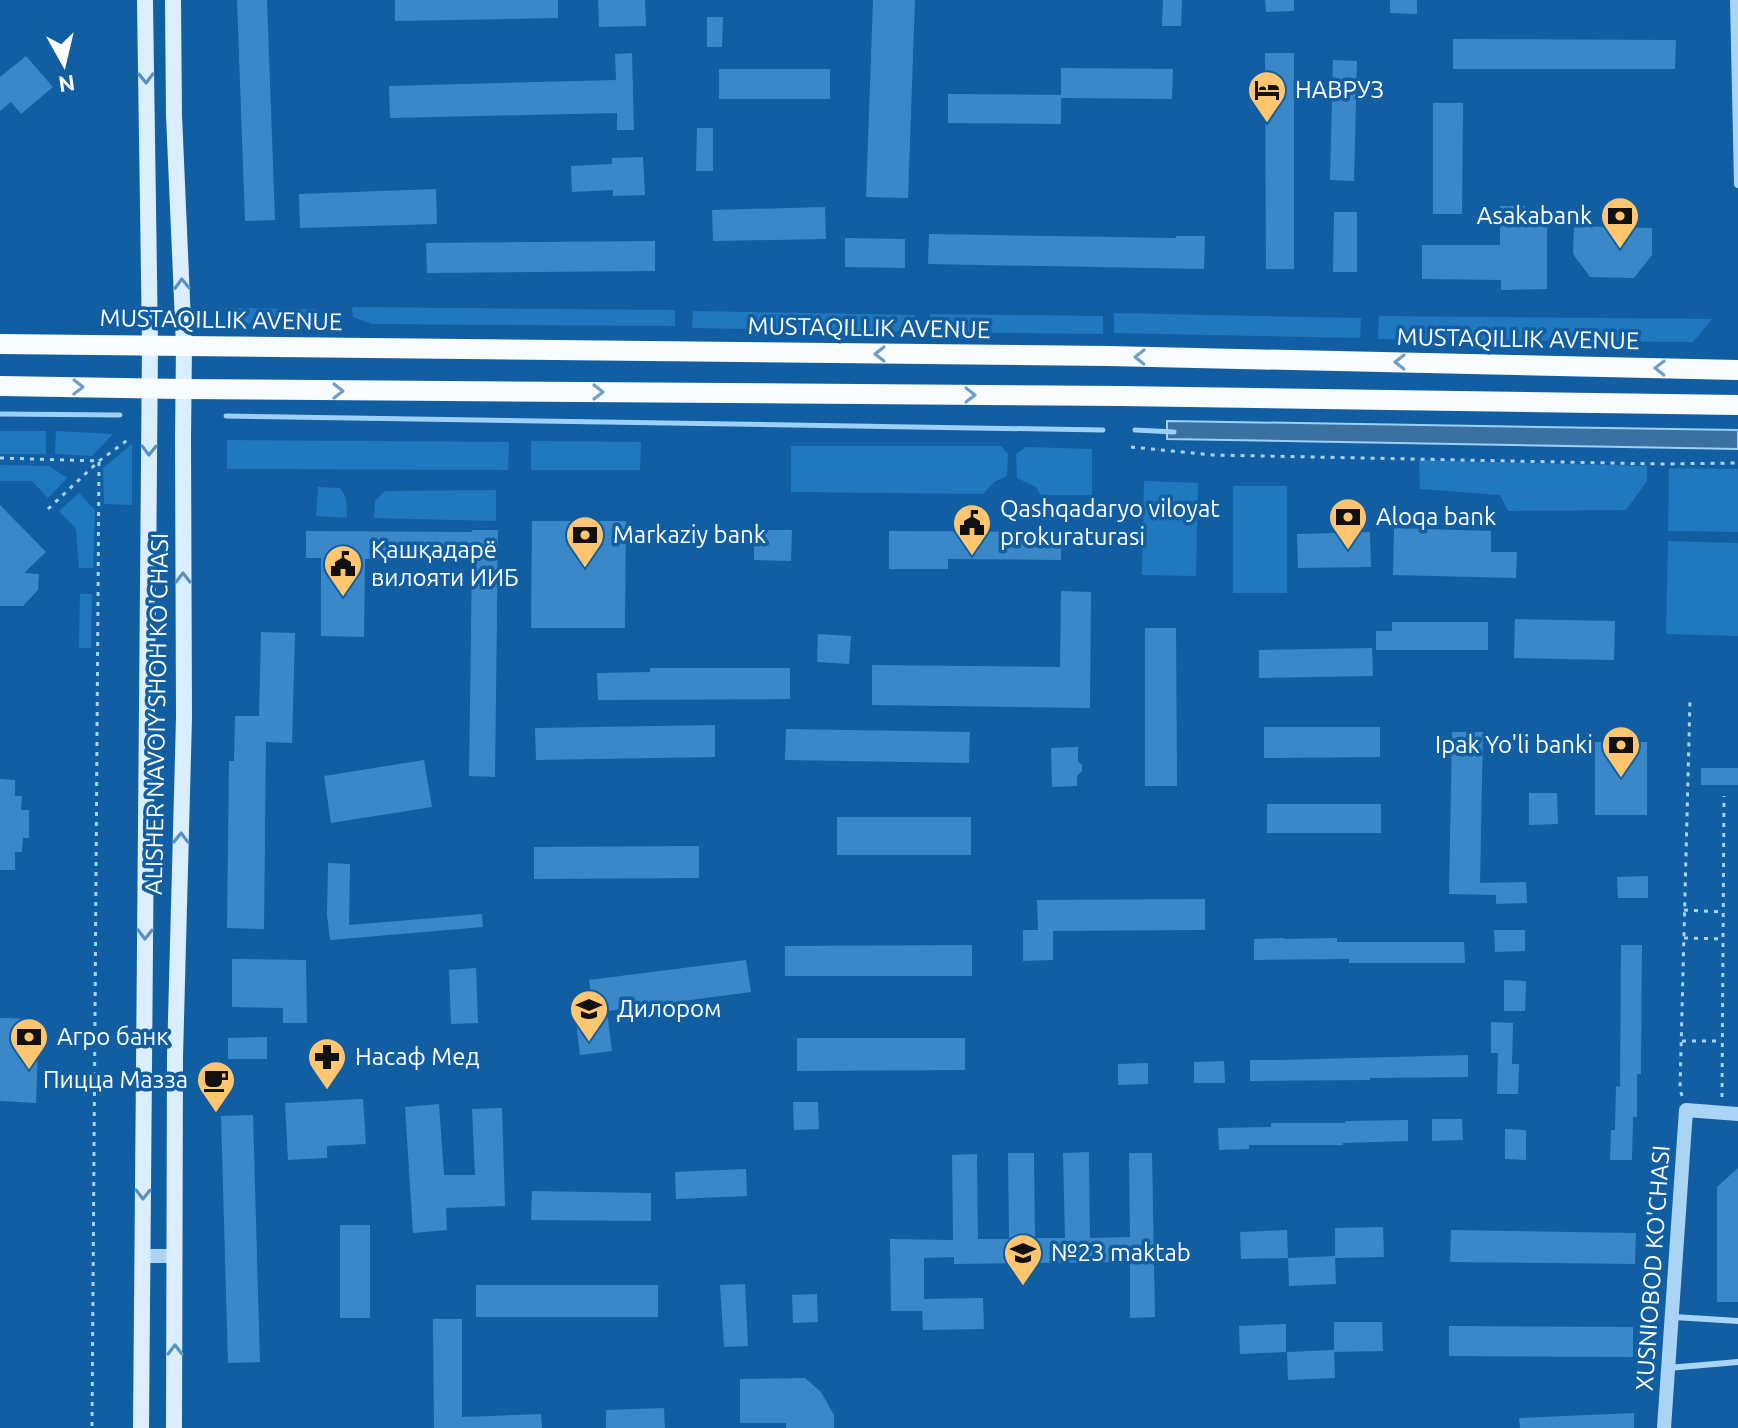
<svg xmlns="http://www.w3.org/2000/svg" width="1738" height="1428" font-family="Ubuntu,sans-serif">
	<rect width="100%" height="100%" fill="#115fa2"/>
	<g fill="#2078bf">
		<path d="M 352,307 L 675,310 L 675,326 L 372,324 L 353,317 Z"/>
		<path d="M 225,308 L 317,309 L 317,315 L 291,324 L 226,323 Z"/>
		<path d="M 693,311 L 915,315 L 915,332 L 692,328 Z"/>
		<path d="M 1114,313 L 1361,318 L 1360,338 L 1114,333 Z"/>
		<path d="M 930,314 L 1103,316 L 1103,334 L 930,332 Z"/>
		<path d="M 1379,316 L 1712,319 L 1693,342 L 1378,339 Z"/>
		<rect x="0" y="431" width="46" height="23"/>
		<path d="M 56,431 L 113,434 L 92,456 L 55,454 Z"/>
		<path d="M 227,440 L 509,442 L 508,470 L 227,469 Z"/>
		<path d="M 531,441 L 641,442 L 640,470 L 531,470 Z"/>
		<path d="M 132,444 L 132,505 L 104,504 L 103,468 Z"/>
		<path d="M 791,446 L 1001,446 L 1008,454 L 1007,476 L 994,482 L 983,494 L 791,492 Z"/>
		<path d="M 1026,447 L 1092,449 L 1092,495 L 1041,495 L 1036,487 L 1017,478 L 1016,454 Z"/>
		<path d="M 1419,460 L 1647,466 L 1647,481 L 1626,510 L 1508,511 L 1500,495 L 1420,489 Z"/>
		<path d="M 0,465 L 49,466 L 67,478 L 48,498 L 32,481 L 0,481 Z"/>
		<path d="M 1669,468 L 1738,469 L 1738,532 L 1668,531 Z"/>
		<path d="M 1144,481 L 1198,483 L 1196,576 L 1142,575 Z"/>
		<rect x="1233" y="486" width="54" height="107"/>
		<path d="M 318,487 L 340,488 L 346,498 L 347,518 L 316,516 Z"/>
		<path d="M 496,490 L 496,521 L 374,518 L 375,501 L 385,491 Z"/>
		<path d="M 79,493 L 95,510 L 93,568 L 79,568 L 76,529 L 59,511 Z"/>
		<path d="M 1668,541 L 1738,543 L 1738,636 L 1666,634 Z"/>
		<path d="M 80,594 L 92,594 L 91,648 L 79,648 Z"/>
	</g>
	<path fill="#3a71a0" stroke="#9cd0f8" stroke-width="2" d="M 1167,421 L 1738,430 L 1738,449 L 1167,439 Z"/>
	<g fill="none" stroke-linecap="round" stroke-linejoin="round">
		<g stroke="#9cd0f8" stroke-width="5">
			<path d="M 0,414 L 120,415"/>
			<path d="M 226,416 L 1103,430"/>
			<path d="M 1135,430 L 1174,432"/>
		</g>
	</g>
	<g fill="#3a88c8">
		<path d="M 237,0 L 267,0 L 275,220 L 245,221 Z"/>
		<path d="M 395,0 L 558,0 L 558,18 L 395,21 Z"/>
		<path d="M 598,0 L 645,0 L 646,26 L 599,27 Z"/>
		<path d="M 873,0 L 915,0 L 908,198 L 866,197 Z"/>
		<path d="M 1163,0 L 1182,0 L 1181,26 L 1162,26 Z"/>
		<path d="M 1265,0 L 1294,0 L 1294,11 L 1266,12 Z"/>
		<path d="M 1390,0 L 1417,0 L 1417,14 L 1390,13 Z"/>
		<path d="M 707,17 L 723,17 L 722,47 L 707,47 Z"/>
		<path d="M 1453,39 L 1676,40 L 1675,69 L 1453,69 Z"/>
		<path d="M 632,53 L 634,130 L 617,130 L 617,113 L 390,118 L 389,86 L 616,80 L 615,54 Z"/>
		<path d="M 1265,53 L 1294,53 L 1294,269 L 1266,269 Z"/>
		<path d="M 26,56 L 53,87 L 21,114 L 11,102 L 0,111 L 0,77 Z"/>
		<path d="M 1333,60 L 1357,61 L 1354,181 L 1330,180 Z"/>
		<path d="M 1061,68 L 1173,69 L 1172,99 L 1061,98 Z"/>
		<rect x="719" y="69" width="111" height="30"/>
		<path d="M 948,94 L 1061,95 L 1061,124 L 948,123 Z"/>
		<path d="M 1433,103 L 1463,103 L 1462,214 L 1433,214 Z"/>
		<path d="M 697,128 L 713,128 L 713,171 L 696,171 Z"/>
		<path d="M 643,157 L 645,195 L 613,196 L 613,190 L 572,192 L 571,166 L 612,164 L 612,158 Z"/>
		<path d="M 436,189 L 437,224 L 300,228 L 299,194 Z"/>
		<path d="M 1500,206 L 1525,206 L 1525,219 L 1547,227 L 1547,289 L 1501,290 L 1501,280 L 1422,279 L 1422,245 L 1500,245 Z"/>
		<path d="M 825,207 L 826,239 L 713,241 L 712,210 Z"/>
		<path d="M 1334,212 L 1357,212 L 1357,272 L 1333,272 Z"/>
		<path d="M 1574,226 L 1652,228 L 1652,255 L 1634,278 L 1590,277 L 1573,254 Z"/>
		<path d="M 929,234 L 1176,238 L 1176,236 L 1205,236 L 1204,269 L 928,264 Z"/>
		<path d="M 845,238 L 905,239 L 905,268 L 845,267 Z"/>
		<path d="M 655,241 L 655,271 L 427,273 L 426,243 Z"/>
		<path d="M 0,505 L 46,552 L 24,573 L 39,574 L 38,590 L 23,606 L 0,606 Z"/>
		<path d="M 532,521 L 626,521 L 625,628 L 531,628 Z"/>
		<path d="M 1394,528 L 1491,531 L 1491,552 L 1517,552 L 1516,578 L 1393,575 Z"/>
		<path d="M 472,530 L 498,530 L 495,777 L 469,776 L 472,559 L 365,559 L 364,637 L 321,636 L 321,558 L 306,558 L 306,531 L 472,532 Z"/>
		<path d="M 754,530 L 792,530 L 791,561 L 754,560 Z"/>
		<path d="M 889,531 L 1061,532 L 1061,560 L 948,559 L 948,569 L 889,569 Z"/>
		<path d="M 1370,532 L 1371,567 L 1298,568 L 1297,534 Z"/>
		<path d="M 1061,591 L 1091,592 L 1090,708 L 872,705 L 872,665 L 1060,667 Z"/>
		<path d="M 1515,619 L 1615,621 L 1614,660 L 1514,658 Z"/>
		<path d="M 1392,622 L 1488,622 L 1488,650 L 1376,650 L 1376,631 L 1392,631 Z"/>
		<path d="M 1145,628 L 1176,628 L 1177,786 L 1145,786 Z"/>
		<path d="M 261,632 L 295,633 L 292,743 L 266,742 L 264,929 L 227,928 L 229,761 L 234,761 L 235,716 L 259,716 Z"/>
		<path d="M 818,634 L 851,636 L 849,664 L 817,662 Z"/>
		<path d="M 1372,648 L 1373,676 L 1259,678 L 1259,650 Z"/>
		<path d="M 650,668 L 790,668 L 790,699 L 598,700 L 597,673 L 650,672 Z"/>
		<path d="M 715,725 L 715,757 L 536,760 L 535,728 Z"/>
		<path d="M 1264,727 L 1380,727 L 1380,757 L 1264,758 Z"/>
		<path d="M 786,729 L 970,732 L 969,763 L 785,760 Z"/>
		<path d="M 1452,732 L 1483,732 L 1480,883 L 1526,882 L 1527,903 L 1496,904 L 1496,895 L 1449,894 Z"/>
		<rect x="1595" y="742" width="52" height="73"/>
		<path d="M 1078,747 L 1078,761 L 1082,765 L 1082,771 L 1077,776 L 1077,786 L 1052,787 L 1051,748 Z"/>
		<path d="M 424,760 L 432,807 L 331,823 L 324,776 Z"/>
		<rect x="1701" y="768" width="37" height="17"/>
		<path d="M 0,779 L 15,780 L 15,796 L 22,796 L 21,810 L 29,810 L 29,838 L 23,838 L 22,852 L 15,852 L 15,870 L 0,870 Z"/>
		<path d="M 1529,793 L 1557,793 L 1558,824 L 1529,825 Z"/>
		<rect x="1267" y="804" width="114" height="29"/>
		<rect x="837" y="817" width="134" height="38"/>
		<path d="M 699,846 L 699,878 L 534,879 L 534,847 Z"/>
		<path d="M 328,863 L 350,864 L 349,925 L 482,914 L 483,927 L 330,940 L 327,915 Z"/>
		<path d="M 1648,876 L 1648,898 L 1618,898 L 1617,877 Z"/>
		<path d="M 1205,899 L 1205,930 L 1053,931 L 1053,960 L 1023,961 L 1023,930 L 1038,930 L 1037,900 Z"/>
		<path d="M 1494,930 L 1525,930 L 1525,951 L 1495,952 Z"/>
		<path d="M 1284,938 L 1284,939 L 1337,938 L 1337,942 L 1464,942 L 1465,963 L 1349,963 L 1349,959 L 1254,960 L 1254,939 Z"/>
		<path d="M 972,945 L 972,976 L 785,976 L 785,946 Z"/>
		<path d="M 1621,945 L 1642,945 L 1641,1074 L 1637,1074 L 1637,1117 L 1633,1117 L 1632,1160 L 1610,1160 L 1611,1130 L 1615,1130 L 1616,1086 L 1620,1087 Z"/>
		<path d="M 232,959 L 306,960 L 307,1023 L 283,1023 L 283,1008 L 232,1007 Z"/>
		<path d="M 746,960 L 751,992 L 607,1011 L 612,1051 L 580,1055 L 575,1013 L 593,1010 L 589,980 Z"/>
		<path d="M 476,968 L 478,1023 L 451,1024 L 449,970 Z"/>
		<path d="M 1504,980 L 1526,981 L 1525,1011 L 1504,1011 Z"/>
		<path d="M 0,1018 L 39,1019 L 36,1103 L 0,1101 Z"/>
		<path d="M 1491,1022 L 1513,1023 L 1512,1064 L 1519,1064 L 1518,1094 L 1497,1094 L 1498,1053 L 1491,1053 Z"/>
		<path d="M 267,1037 L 267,1059 L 228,1059 L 228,1038 Z"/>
		<path d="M 797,1038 L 965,1038 L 965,1070 L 797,1071 Z"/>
		<path d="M 1468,1055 L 1468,1077 L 1370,1078 L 1370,1080 L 1250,1081 L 1250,1060 L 1280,1060 Z"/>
		<path d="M 1224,1061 L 1225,1083 L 1194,1083 L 1194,1062 Z"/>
		<path d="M 1148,1063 L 1148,1084 L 1118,1085 L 1118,1064 Z"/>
		<path d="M 363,1099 L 366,1144 L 327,1146 L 327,1158 L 288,1160 L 285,1103 Z"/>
		<path d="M 793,1102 L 818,1102 L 819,1129 L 794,1130 Z"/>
		<path d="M 439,1104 L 444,1175 L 475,1175 L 472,1109 L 502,1108 L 505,1206 L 446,1208 L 447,1230 L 413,1233 L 405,1107 Z"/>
		<path d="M 253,1115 L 260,1362 L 228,1363 L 221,1116 Z"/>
		<path d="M 1432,1119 L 1462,1119 L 1463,1140 L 1432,1141 Z"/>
		<path d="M 1408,1120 L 1408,1141 L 1343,1143 L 1343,1145 L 1249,1145 L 1249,1149 L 1219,1150 L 1218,1128 L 1271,1127 L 1271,1123 L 1345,1123 L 1345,1121 Z"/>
		<path d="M 1505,1129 L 1526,1130 L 1526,1160 L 1505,1159 Z"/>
		<path d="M 1089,1152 L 1090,1238 L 1130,1237 L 1129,1153 L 1152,1153 L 1155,1317 L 1130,1318 L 1130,1262 L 954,1264 L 954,1257 L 924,1258 L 924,1299 L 983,1298 L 984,1329 L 923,1330 L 922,1311 L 891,1311 L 890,1239 L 953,1240 L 952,1155 L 977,1154 L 978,1239 L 1009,1239 L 1008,1153 L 1034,1153 L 1035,1238 L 1065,1238 L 1063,1153 Z"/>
		<path d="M 1738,1168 L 1738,1302 L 1717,1302 L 1717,1187 Z"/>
		<path d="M 746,1169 L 747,1196 L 676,1199 L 675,1172 Z"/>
		<path d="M 532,1191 L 651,1193 L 651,1221 L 531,1220 Z"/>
		<rect x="340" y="1225" width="30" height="93"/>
		<path d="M 1383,1227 L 1384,1257 L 1335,1258 L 1335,1228 Z"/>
		<path d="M 1287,1230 L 1288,1258 L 1241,1259 L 1240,1232 Z"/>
		<path d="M 1451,1230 L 1636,1233 L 1635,1264 L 1450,1262 Z"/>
		<path d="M 1335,1256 L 1336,1284 L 1289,1286 L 1288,1258 Z"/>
		<path d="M 745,1284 L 748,1346 L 724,1347 L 720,1285 Z"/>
		<rect x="476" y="1285" width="182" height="32"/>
		<path d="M 817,1294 L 818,1322 L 793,1323 L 792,1295 Z"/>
		<path d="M 433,1319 L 462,1319 L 462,1417 L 541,1414 L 542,1428 L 434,1428 Z"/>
		<path d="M 1334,1322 L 1382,1322 L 1383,1351 L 1334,1352 Z"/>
		<path d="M 1286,1324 L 1286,1352 L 1240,1354 L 1239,1326 Z"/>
		<path d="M 1449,1326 L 1633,1327 L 1633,1357 L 1449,1356 Z"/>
		<path d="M 1334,1350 L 1335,1378 L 1288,1380 L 1287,1352 Z"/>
		<path d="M 805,1378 L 821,1392 L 834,1415 L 834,1428 L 786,1428 L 786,1423 L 740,1423 L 740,1379 Z"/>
		<path d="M 664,1408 L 665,1428 L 606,1428 L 606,1410 Z"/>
		<path d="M 1634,1413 L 1634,1428 L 1520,1428 L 1519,1418 Z"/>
	</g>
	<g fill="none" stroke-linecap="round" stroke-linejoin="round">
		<g stroke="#aad4f5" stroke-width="3" stroke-dasharray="4 6" stroke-linecap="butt">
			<path d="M 1131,447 L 1213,455 L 1661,464 L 1738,463"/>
			<path d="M 0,458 L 99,461 L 92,1428"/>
			<path d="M 48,509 L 99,461 L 129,439"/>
			<path d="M 1684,910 L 1723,912"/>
			<path d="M 1684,938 L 1723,939"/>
			<path d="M 1682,1041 L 1722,1041"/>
			<path d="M 1682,1096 L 1680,1089 L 1690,700"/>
			<path d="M 1722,1097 L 1724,796"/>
		</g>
		<g stroke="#aad4f5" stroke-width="6">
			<path d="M 1674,1317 L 1738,1321"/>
			<path d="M 1668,1368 L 1738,1362"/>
		</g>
		<path stroke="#aad4f5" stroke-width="8" d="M 1734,0 L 1738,184"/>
		<g stroke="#aad4f5" stroke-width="14">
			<path d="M 142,1256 L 175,1256"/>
			<path d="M 1664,1428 L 1686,1110 L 1738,1114"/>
		</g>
		<g stroke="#dbeefe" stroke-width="16">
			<path d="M 173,0 L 174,115 L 184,345 L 183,438 L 184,718 L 175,1057 L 174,1428"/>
			<path d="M 141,1428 L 150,344 L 145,0"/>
		</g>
		<g stroke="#f9fcff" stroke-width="20">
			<path d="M 0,344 L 1108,356 L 1738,370"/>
			<path d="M 0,386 L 183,389 L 1120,396 L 1738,405"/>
		</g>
	</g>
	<defs><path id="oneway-chevron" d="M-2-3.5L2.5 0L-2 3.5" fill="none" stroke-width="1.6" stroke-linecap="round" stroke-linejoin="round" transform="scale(2)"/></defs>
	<g stroke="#5891c2">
		<use href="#oneway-chevron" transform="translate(146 78) rotate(89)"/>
		<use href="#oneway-chevron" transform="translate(182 284) rotate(-92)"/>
		<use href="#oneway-chevron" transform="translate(149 450) rotate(91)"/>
		<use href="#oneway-chevron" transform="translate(183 578) rotate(-90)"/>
		<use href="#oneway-chevron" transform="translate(181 838) rotate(-89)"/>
		<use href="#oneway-chevron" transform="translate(145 934) rotate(91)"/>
		<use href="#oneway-chevron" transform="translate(143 1194) rotate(91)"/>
		<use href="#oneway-chevron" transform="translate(175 1350) rotate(-90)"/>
	</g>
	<g stroke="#6e9ec7">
		<use href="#oneway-chevron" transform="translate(880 354) rotate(-180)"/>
		<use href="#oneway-chevron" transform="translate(1140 357) rotate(-179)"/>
		<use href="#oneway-chevron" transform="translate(1400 362) rotate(-179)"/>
		<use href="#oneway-chevron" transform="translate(1660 368) rotate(-179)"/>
		<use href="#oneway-chevron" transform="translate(78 387) rotate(1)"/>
		<use href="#oneway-chevron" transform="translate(338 391)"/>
		<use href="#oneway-chevron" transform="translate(598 392)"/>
		<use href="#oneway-chevron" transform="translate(970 395)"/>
	</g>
	<defs>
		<g id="hotel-pin" transform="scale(2)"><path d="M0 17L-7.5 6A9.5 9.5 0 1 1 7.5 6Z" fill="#ffc66f" stroke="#115fa2"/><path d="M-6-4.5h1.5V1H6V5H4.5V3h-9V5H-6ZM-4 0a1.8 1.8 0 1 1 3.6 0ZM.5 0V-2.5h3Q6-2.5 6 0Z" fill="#111"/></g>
		<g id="bank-pin" transform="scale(2)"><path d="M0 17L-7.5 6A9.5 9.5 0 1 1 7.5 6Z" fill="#ffc66f" stroke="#115fa2"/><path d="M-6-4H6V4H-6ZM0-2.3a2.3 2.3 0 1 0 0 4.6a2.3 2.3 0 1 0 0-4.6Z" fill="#111"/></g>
		<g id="civic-pin" transform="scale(2)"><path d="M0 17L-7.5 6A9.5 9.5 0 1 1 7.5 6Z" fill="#ffc66f" stroke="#115fa2"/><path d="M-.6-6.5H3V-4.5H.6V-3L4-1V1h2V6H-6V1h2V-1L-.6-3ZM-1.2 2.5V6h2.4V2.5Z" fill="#111"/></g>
		<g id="school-pin" transform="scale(2)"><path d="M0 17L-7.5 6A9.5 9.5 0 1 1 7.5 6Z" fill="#ffc66f" stroke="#115fa2"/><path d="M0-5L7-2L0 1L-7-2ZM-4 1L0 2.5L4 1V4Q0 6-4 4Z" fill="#111"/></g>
		<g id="pharmacy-pin" transform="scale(2)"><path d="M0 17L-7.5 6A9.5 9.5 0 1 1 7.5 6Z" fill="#ffc66f" stroke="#115fa2"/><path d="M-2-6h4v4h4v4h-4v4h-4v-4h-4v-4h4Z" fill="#111"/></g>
		<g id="cafe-pin" transform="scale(2)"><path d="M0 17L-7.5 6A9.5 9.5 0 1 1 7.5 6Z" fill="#ffc66f" stroke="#115fa2"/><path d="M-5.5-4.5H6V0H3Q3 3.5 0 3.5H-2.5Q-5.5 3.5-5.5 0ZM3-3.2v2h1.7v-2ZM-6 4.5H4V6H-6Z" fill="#111"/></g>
	</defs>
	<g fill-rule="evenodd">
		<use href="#hotel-pin" x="1267" y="90"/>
		<use href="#bank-pin" x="1620" y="216"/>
		<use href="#bank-pin" x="1348" y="517"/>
		<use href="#civic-pin" x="972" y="523"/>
		<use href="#bank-pin" x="585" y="535"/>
		<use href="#civic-pin" x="343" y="564"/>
		<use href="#bank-pin" x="1621" y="745"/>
		<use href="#school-pin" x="589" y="1009"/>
		<use href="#bank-pin" x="29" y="1037"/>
		<use href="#pharmacy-pin" x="327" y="1057"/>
		<use href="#cafe-pin" x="216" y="1080"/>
		<use href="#school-pin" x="1023" y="1253"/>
	</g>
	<g text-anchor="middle" stroke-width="7" stroke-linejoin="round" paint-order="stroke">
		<g font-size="24" fill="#fff" stroke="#115fa2" text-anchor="start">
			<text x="1295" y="98">НАВРУЗ</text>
			<text x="1592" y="224" text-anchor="end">Asakabank</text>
			<text x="1000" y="517">Qashqadaryo viloyat<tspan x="1000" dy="28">prokuraturasi</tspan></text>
			<text x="1376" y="525">Aloqa bank</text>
			<text x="613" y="543">Markaziy bank</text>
			<text x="371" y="558">Қашқадарё<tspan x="371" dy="28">вилояти ИИБ</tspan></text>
			<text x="1593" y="753" text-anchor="end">Ipak Yo'li banki</text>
			<text x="617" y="1017">Дилором</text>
			<text x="57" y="1045">Агро банк</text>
			<text x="355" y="1065">Насаф Мед</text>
			<text x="188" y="1088" text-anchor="end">Пицца Мазза</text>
			<text x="1051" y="1261">№23 maktab</text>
		</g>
		<g font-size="24" fill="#fff" stroke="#115fa2">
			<text transform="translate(221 320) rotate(1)" y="8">MUSTAQILLIK AVENUE</text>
			<text transform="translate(869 328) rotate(1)" y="8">MUSTAQILLIK AVENUE</text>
			<text transform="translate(1518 339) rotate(1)" y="8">MUSTAQILLIK AVENUE</text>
			<text transform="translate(157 714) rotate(-89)" y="8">ALISHER NAVOIY SHOH KO'CHASI</text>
			<text transform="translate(1653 1268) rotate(-86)" y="8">XUSNIOBOD KO'CHASI</text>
		</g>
	</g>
	<g transform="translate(64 64) rotate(172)" stroke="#115fa2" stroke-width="6" paint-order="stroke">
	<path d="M0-6L14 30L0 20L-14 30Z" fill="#ffffff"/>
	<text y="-12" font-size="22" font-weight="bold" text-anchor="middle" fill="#ffffff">N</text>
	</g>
</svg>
